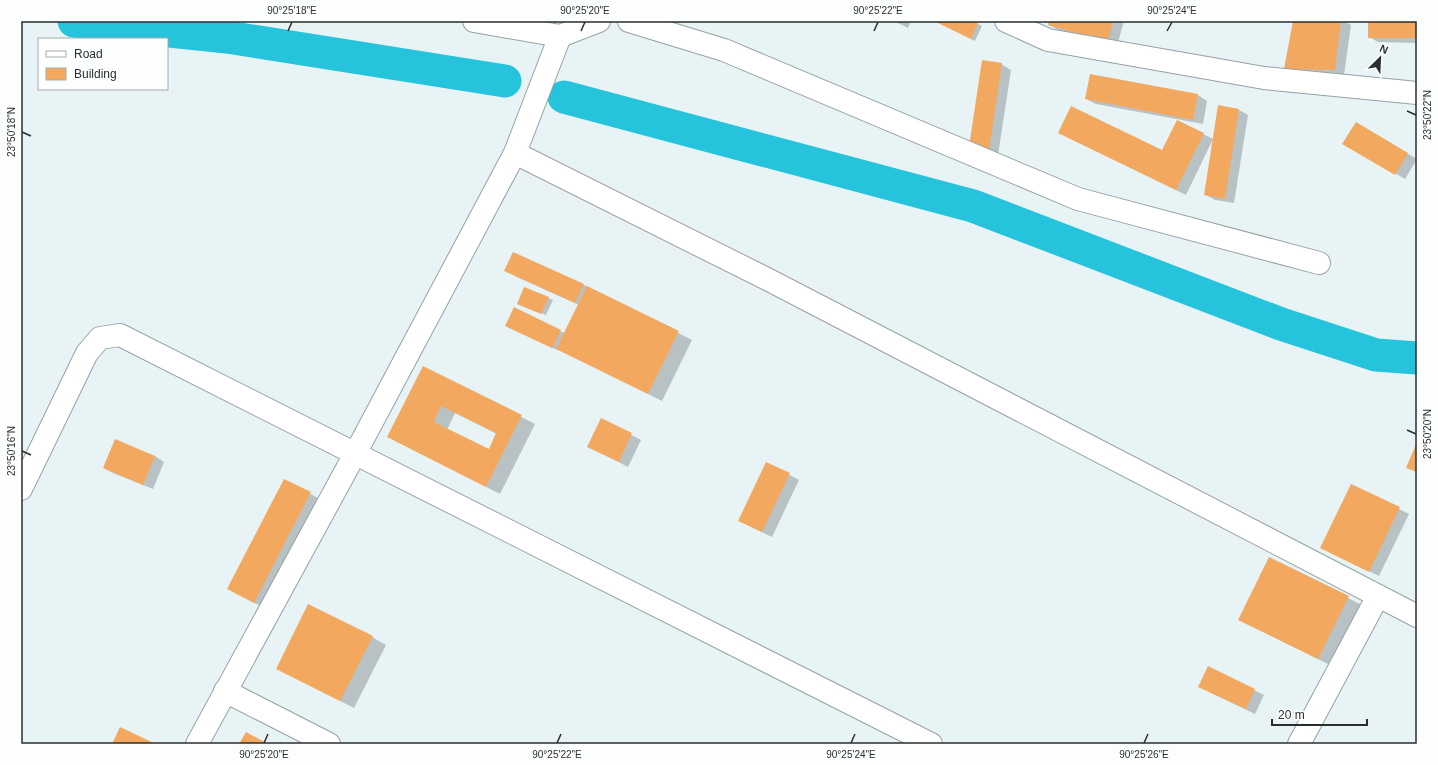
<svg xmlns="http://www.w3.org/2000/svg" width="1438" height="765" font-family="Arial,sans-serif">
	<rect width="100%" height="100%" fill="#e7f3f5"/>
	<g fill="#0003" fill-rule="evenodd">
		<path d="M 894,21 L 911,21 L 908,28 Z"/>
		<path d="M 935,21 L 972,21 L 982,26 L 975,41 Z"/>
		<path d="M 1050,21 L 1124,21 L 1117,46 L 1058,30 L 1049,25 Z"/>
		<path d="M 1294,21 L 1343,21 L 1351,25 L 1344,75 L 1295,73 L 1285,68 Z"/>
		<path d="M 1369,21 L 1417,21 L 1417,43 L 1378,42 L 1369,37 Z"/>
		<path d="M 1001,64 L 1011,70 L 998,155 L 980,152 Z"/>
		<path d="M 1091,75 L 1198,95 L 1207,101 L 1203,124 L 1096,104 L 1086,99 Z"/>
		<path d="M 1239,110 L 1248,115 L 1234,203 L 1215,200 L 1206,195 Z"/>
		<path d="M 1178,121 L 1213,139 L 1186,195 L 1069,138 L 1163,152 Z"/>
		<path d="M 1356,123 L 1417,159 L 1405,179 L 1344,143 Z"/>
		<path d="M 515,276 L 584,285 L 692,340 L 662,401 L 558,349 L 557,350 L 511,328 L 560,331 L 565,333 L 579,305 Z"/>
		<path d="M 548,298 L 553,300 L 546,315 L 523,306 Z"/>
		<path d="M 423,367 L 535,424 L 500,494 L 389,437 ZM 455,413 L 497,434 L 489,450 L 447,430 Z"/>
		<path d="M 602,420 L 641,440 L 628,467 L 589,447 Z"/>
		<path d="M 155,456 L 164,462 L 153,489 L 113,473 L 104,468 Z"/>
		<path d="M 767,463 L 799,480 L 772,537 L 749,526 Z"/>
		<path d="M 285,480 L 320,499 L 264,608 L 238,594 Z"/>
		<path d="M 1352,485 L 1409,514 L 1379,576 L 1331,553 Z"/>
		<path d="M 1269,559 L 1362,605 L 1332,666 L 1239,620 Z"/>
		<path d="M 372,637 L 386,645 L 354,708 L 277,669 Z"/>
		<path d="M 1208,668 L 1264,695 L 1255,714 L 1209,692 Z"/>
	</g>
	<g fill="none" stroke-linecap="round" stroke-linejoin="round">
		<g stroke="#25c3dc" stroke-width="33">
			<path d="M 74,21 L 227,37 L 505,81"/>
			<path d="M 564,97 L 973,206 L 1281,324 L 1376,355 L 1417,358"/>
		</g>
	</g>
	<g fill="#f3a860" fill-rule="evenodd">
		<path d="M 934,21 L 974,21 L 978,23 L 971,39 Z"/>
		<path d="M 1049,21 L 1113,21 L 1108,42 L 1048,25 Z"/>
		<path d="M 1293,21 L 1341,21 L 1335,70 L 1284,69 Z"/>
		<rect x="1368" y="21" width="49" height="17"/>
		<path d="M 982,60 L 1002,63 L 989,150 L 969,147 Z"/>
		<path d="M 1090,74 L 1198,94 L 1193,120 L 1085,99 Z"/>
		<path d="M 1218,105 L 1239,109 L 1225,199 L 1204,195 Z"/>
		<path d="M 1071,106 L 1162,150 L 1177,120 L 1204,133 L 1176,190 L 1058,133 Z"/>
		<path d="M 1356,122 L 1408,153 L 1395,175 L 1342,144 Z"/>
		<path d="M 513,252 L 584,284 L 575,303 L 504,271 Z"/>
		<path d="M 587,286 L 679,331 L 648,394 L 556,349 Z"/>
		<path d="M 524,287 L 549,297 L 541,314 L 517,304 Z"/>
		<path d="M 514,307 L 561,330 L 552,348 L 505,326 Z"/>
		<path d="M 423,366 L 522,415 L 486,487 L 387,437 ZM 441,406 L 496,433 L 489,449 L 434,422 Z"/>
		<path d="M 601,418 L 632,433 L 619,462 L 587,447 Z"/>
		<path d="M 115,439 L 155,456 L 143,485 L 103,468 Z"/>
		<path d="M 1417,442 L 1417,472 L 1406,468 Z"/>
		<path d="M 766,462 L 790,473 L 762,532 L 738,521 Z"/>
		<path d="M 284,479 L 311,492 L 254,603 L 227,589 Z"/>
		<path d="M 1351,484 L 1400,507 L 1369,572 L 1320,548 Z"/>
		<path d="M 1269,557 L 1349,596 L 1318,659 L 1238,620 Z"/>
		<path d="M 308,604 L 373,636 L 340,701 L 276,669 Z"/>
		<path d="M 1208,666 L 1255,689 L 1246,709 L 1198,687 Z"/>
		<path d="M 120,727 L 156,744 L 112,744 Z"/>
		<path d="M 246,732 L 268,744 L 239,744 Z"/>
	</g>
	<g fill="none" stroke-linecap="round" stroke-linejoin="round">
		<g stroke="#97a2a4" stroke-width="24">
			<g id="minor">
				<path d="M 474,21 L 560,36 L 599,21"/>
				<path d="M 629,21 L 724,50 L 1078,199 L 1319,263"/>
				<path d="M 1006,21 L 1048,40 L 1264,78 L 1417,93"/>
				<path d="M 515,153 L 769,280 L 1417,616"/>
				<path d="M 21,489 L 87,353 L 100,338 L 120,335 L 931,744"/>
				<path d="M 225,691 L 329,744"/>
				<path d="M 197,744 L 355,454 L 515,153 L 560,36"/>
				<path d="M 1299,744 L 1378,596"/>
			</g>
		</g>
		<use href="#minor" stroke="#fff" stroke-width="22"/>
	</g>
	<path fill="none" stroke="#2a2e2f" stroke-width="1.5" d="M 288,31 L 292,22M 581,31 L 585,22M 874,31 L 878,22M 1167,31 L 1172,22M 1407,111 L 1416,115M 22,132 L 31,136M 1407,430 L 1416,434M 22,451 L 31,455M 264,743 L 268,734M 557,743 L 561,734M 851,743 L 855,734M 1144,743 L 1148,734"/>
	<rect width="1438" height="765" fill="none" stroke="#fcfefe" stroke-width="44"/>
	<rect x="38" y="38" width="130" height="52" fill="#fcfefe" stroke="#a8abab"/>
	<rect x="46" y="51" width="20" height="6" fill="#ffffff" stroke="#a8abab"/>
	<text x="74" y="58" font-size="12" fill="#2a2e2f">Road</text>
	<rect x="46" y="68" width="20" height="12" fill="#f3a860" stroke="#a8abab"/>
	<text x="74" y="78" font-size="12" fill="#2a2e2f">Building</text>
	<g transform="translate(1380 58) rotate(24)" stroke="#fcfefe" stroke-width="3" paint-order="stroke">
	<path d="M0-3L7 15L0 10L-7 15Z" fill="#2a2e2f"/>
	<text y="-6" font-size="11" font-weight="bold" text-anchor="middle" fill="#2a2e2f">N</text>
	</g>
	<path d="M1272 719v6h95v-6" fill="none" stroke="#2a2e2f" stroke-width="2"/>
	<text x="1278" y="719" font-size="12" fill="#2a2e2f" stroke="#fcfefe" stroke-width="3" paint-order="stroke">20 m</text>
	<rect x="22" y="22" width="1394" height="721" fill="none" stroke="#2a2e2f" stroke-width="1.5"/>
	<g font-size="10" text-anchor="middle" fill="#2a2e2f">
		<text x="292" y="14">90°25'18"E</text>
		<text x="585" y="14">90°25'20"E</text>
		<text x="878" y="14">90°25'22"E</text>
		<text x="1172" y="14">90°25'24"E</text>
		<text transform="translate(1427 115) rotate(-90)" y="4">23°50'22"N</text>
		<text transform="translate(11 132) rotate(-90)" y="4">23°50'18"N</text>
		<text transform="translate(1427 434) rotate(-90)" y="4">23°50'20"N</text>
		<text transform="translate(11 451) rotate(-90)" y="4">23°50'16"N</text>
		<text x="264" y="758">90°25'20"E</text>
		<text x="557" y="758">90°25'22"E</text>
		<text x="851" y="758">90°25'24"E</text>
		<text x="1144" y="758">90°25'26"E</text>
	</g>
</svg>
